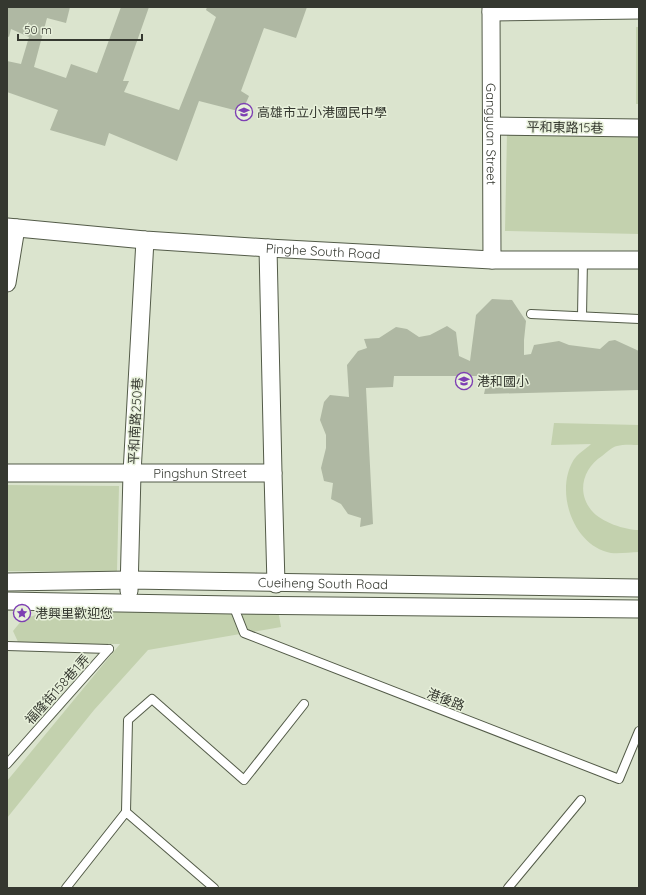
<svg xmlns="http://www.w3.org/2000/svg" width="646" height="895" font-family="Quicksand,'Noto Sans TC',sans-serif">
	<rect width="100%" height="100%" fill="#dbe4ce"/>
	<g fill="#c3d1ae">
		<rect x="636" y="27" width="3" height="77"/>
		<path d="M 507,132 L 639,133 L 639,234 L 505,231 Z"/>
		<path d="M 554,423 L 639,425 L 639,445 C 633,445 624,444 617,446 C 612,447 606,453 602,456 C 583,468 576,493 592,511 C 601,522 625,530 639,530 L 639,552 C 630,552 620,554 611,553 C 573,546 555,492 573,461 C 577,454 586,449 591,444 L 551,445 Z"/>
		<path d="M 7,485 L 119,486 L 117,572 L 7,571 Z"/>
		<path d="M 278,610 L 281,627 L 148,650 L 94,710 L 7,818 L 7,781 L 120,644 L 19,644 L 13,631 L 22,620 L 41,613 Z"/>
	</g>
	<g fill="#afb8a3">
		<path d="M 7,7 L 70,7 L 66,23 L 47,18 L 34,67 L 66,78 L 71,64 L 97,73 L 121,7 L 149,7 L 123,81 L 129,81 L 124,92 L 179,110 L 216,17 L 206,10 L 207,7 L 307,7 L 296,38 L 264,28 L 241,91 L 249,96 L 242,112 L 199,101 L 177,161 L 109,133 L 105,146 L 50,130 L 58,110 L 7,92 L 7,61 L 21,64 L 29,37 L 11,29 L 9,37 L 7,36 Z"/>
		<path d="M 492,299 L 512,300 L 526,321 L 524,340 L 524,355 L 531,354 L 534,345 L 559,341 L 569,345 L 600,349 L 609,341 L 615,340 L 639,351 L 639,390 L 484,394 L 488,376 L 394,376 L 393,387 L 366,388 L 373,524 L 360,527 L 361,518 L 348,514 L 341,504 L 331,499 L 333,483 L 324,481 L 321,468 L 326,448 L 326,435 L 320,420 L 324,402 L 330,395 L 349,397 L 347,365 L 358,351 L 367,348 L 364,339 L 379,338 L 396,327 L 407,329 L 419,337 L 430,335 L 447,326 L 456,332 L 459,356 L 470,361 L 476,315 Z"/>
	</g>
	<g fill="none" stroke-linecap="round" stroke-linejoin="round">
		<g stroke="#535b48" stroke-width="10">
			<g id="lane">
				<path d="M 531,314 L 639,319"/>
				<path d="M 582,316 L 583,259"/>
				<path d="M 233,605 L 244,633 L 619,779 L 639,731"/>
				<path d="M 7,646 L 109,649"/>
				<path d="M 7,764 L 109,649"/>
				<path d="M 126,812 L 128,720 L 152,699 L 244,780 L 304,704"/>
				<path d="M 66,888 L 126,812 L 214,888"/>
				<path d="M 508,888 L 581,800"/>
			</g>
		</g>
		<g stroke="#535b48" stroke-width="19">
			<g id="street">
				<path id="s1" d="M 491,7 L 492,260"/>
				<path d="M 491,12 L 639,10"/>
				<path d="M 492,126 L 639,128"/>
				<path id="s2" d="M 7,227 L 145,240 L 268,248 L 492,260 L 639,260"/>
				<path d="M 7,283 L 16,228"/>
				<path id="s3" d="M 7,473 L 273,473 L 268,248"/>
				<path d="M 273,473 L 276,584"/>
				<path id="s4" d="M 7,582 L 129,580 L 639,588"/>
				<path d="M 129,591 L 132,473 L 145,240"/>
				<path d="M 7,601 L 233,605 L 639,609"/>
			</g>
		</g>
		<use href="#lane" stroke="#fff" stroke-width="8"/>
		<use href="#street" stroke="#fff" stroke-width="17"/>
	</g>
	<defs>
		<g id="school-ring" transform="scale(0.9)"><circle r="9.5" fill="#e8f1db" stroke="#7d3eb3" stroke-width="1.5"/><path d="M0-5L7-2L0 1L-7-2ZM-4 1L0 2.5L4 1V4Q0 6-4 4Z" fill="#7d3eb3"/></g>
		<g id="sight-ring" transform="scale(0.9)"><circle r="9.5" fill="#e8f1db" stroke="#7d3eb3" stroke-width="1.5"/><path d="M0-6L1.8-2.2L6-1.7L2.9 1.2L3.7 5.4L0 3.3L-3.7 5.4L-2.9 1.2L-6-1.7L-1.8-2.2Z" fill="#7d3eb3"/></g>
	</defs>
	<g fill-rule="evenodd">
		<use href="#school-ring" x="244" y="112"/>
		<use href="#school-ring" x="464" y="381"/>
		<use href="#sight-ring" x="22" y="613"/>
	</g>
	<g text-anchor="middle" stroke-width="3" stroke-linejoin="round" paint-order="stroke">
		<g font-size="13" fill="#353830" stroke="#e8f1db" text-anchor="start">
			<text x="257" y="117">高雄市立小港國民中學</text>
			<text x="477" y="386">港和國小</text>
			<text x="35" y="618">港興里歡迎您</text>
		</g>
		<g font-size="13" fill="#353830" stroke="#e8f1db">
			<text transform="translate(565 127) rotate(1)" y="5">平和東路15巷</text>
			<text dy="5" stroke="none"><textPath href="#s1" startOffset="127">Gangyuan Street</textPath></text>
			<text dy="5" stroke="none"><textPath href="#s2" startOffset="317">Pinghe South Road</textPath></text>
			<text transform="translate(135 421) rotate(-87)" y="5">平和南路250巷</text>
			<text dy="5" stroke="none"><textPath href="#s3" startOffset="193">Pingshun Street</textPath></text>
			<text dy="5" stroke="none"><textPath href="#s4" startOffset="316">Cueiheng South Road</textPath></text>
			<text transform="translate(57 689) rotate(-48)" y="5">福隆街158巷1弄</text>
			<text transform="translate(446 699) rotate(21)" y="5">港後路</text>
		</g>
	</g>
	<rect width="646" height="895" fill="none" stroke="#353830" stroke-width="16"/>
	<path d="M18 34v6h124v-6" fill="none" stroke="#353830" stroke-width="2"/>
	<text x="24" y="34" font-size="12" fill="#353830" stroke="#e8f1db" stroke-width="3" paint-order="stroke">50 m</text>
</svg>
